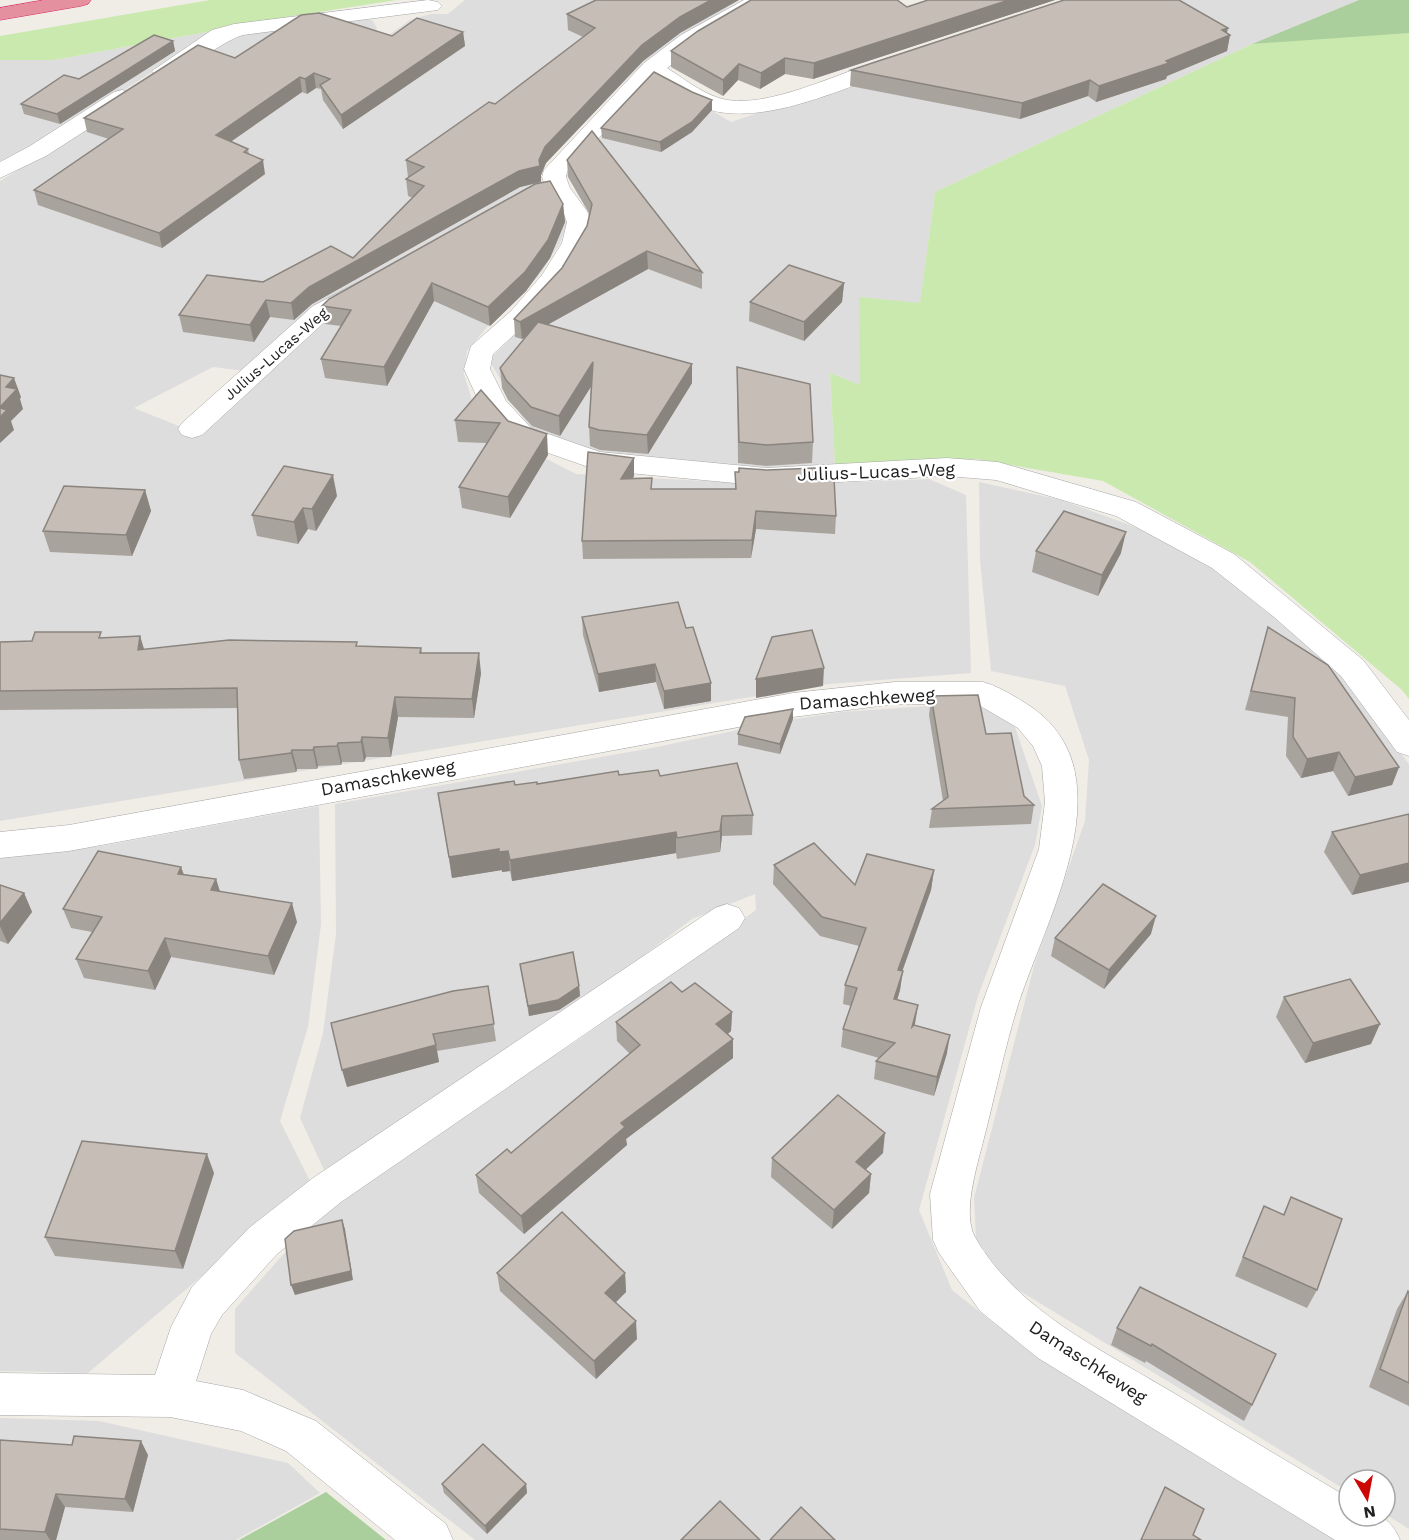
<svg xmlns="http://www.w3.org/2000/svg" width="1409" height="1540" font-family="'Work Sans',sans-serif">
	<rect width="100%" height="100%" fill="#f0ede7"/>
	<g fill="#dedddd">
		<path d="M 465,0 L 740,0 L 682,37 L 635,71 L 549,159 L 528,188 L 313,309 L 244,371 L 213,367 L 134,408 L 201,435 L 319,320 L 533,200 L 564,214 L 567,225 L 560,243 L 539,276 L 487,327 L 467,351 L 464,374 L 474,407 L 492,431 L 576,474 L 778,485 L 929,479 L 966,495 L 971,673 L 829,684 L 0,821 L 0,181 L 234,36 L 354,18 L 372,20 L 377,28 L 374,34 L 339,58 L 351,62 L 410,20 L 430,14 L 448,14 Z"/>
		<path d="M 1095,0 L 1359,0 L 1252,44 L 935,192 L 920,304 L 860,385 L 830,373 L 835,465 L 763,469 L 600,453 L 529,429 L 489,360 L 556,293 L 597,202 L 566,175 L 657,78 L 731,122 Z"/>
		<path d="M 218,30 L 55,134 L 0,161 L 0,60 L 54,60 Z"/>
		<path d="M 979,482 L 1061,500 L 1149,532 L 1217,570 L 1330,661 L 1409,764 L 1409,1529 L 1385,1514 L 1385,1480 L 1349,1480 L 1349,1492 L 1007,1283 L 976,1238 L 974,1198 L 1034,966 L 1085,821 L 1089,760 L 1065,686 L 991,671 L 980,560 Z"/>
		<path d="M 929,706 L 978,707 L 996,712 L 1015,727 L 1042,806 L 1035,845 L 978,996 L 919,1210 L 952,1290 L 1024,1347 L 1337,1540 L 475,1540 L 235,1353 L 235,1309 L 302,1233 L 390,1163 L 580,1039 L 756,910 L 755,894 L 692,919 L 566,1014 L 324,1170 L 300,1118 L 323,1033 L 336,934 L 335,804 L 652,748 L 776,722 L 841,712 Z"/>
		<path d="M 319,806 L 321,924 L 308,1027 L 280,1121 L 311,1183 L 88,1373 L 0,1371 L 0,858 L 102,846 Z"/>
		<path d="M 0,1418 L 99,1421 L 288,1463 L 320,1493 L 236,1540 L 0,1540 Z"/>
	</g>
	<g fill="#cae9ae">
		<path d="M 210,0 L 397,0 L 228,26 L 218,30 L 54,60 L 0,60 L 0,36 Z"/>
		<path d="M 1391,32 L 1409,33 L 1409,699 L 1402,690 L 1250,562 L 1103,481 L 976,459 L 835,465 L 830,373 L 860,385 L 859,297 L 920,303 L 935,192 L 1252,44 Z"/>
	</g>
	<g fill="#aacf9c">
		<path d="M 1359,0 L 1409,0 L 1409,33 L 1252,44 Z"/>
		<path d="M 326,1492 L 386,1540 L 239,1540 Z"/>
	</g>
	<g fill="none" stroke-linecap="round" stroke-linejoin="round">
		<g stroke="#a7a7a7" stroke-width="1">
			<g id="minor">
				<path d="M 428,0 L 438,2 L 442,6 L 438,10 L 243,35 C 218,42 178,81 155,76 L 152,71 L 212,30 L 234,24 Z"/>
				<path d="M 744,0 L 769,0 L 766,4 L 697,45 L 667,68 C 683,78 700,92 719,98 C 764,113 848,68 894,56 L 902,58 L 905,63 L 902,68 C 848,86 767,126 710,110 C 690,105 672,91 654,79 L 567,172 L 566,177 L 570,188 L 587,211 L 591,222 L 586,243 L 561,284 L 529,321 L 493,354 L 490,369 L 506,401 L 531,428 L 600,452 L 766,468 L 947,458 L 998,462 L 1136,502 L 1234,554 L 1363,660 L 1409,720 L 1409,756 L 1397,752 L 1341,676 L 1274,617 L 1212,568 L 1116,516 L 996,480 L 947,476 L 766,486 L 597,470 L 511,440 L 480,404 L 464,369 L 471,346 L 511,311 L 542,275 L 562,243 L 567,222 L 563,212 L 546,189 L 542,177 L 544,170 L 644,63 L 681,35 Z"/>
				<path d="M 122,90 L 130,92 L 133,97 L 130,102 L 46,156 L 0,178 L 0,162 L 30,146 L 114,92 Z"/>
				<path d="M 361,281 L 370,284 L 374,289 L 370,294 L 331,316 L 202,435 L 192,438 L 182,435 L 178,429 L 182,423 L 313,306 Z"/>
				<path d="M 895,682 L 983,682 C 997,686 1009,693 1022,701 C 1134,766 1047,915 1018,1005 C 1004,1050 995,1096 983,1142 C 977,1166 962,1214 975,1237 C 1017,1311 1102,1350 1172,1392 C 1231,1428 1290,1463 1349,1498 L 1349,1516 C 1376,1516 1388,1512 1400,1540 L 1335,1540 L 1038,1358 L 980,1311 L 939,1253 L 933,1240 L 930,1194 L 981,1007 L 1039,849 L 1045,802 L 1042,766 L 1033,746 L 1018,728 L 977,704 L 895,704 L 793,717 L 69,851 L 0,858 L 0,832 L 69,825 L 793,693 Z"/>
				<path d="M 727,904 L 739,908 L 745,918 L 739,928 L 341,1202 L 277,1254 L 222,1315 L 211,1334 L 196,1381 L 243,1390 L 316,1421 L 446,1524 L 453,1540 L 395,1540 L 286,1451 L 241,1431 L 170,1417 L 0,1415 L 0,1373 L 155,1375 L 171,1327 L 192,1287 L 249,1228 L 313,1178 L 715,908 Z"/>
			</g>
		</g>
		<g stroke="#d82a62" stroke-width="1">
			<path id="highway" d="M 44,0 L 91,0 L 88,4 L 81,6 L 0,20 L 0,8 Z"/>
		</g>
		<use href="#minor" fill="#fff" fill-rule="evenodd"/>
		<use href="#highway" fill="#e5909f" fill-rule="evenodd"/>
	</g>
	<g fill="#a9a39d">
		<path d="M 928,0 L 1055,0 L 813,79 L 785,74 L 760,89 L 738,80 L 723,96 L 671,67 L 671,51 L 907,7 Z"/>
		<path d="M 1179,0 L 1230,35 L 1227,51 L 1167,76 L 1166,79 L 1096,102 L 1088,96 L 1020,119 L 850,86 L 851,70 Z"/>
		<path d="M 567,14 L 680,33 L 643,61 L 546,163 L 541,175 L 541,182 L 520,187 L 312,304 L 294,320 L 270,317 L 254,342 L 183,332 L 179,315 L 263,282 L 353,258 L 413,198 L 408,196 L 406,179 L 409,177 L 408,177 L 406,160 L 495,104 L 583,37 L 568,30 Z"/>
		<path d="M 463,32 L 465,46 L 343,129 L 323,100 L 321,89 L 316,88 L 307,94 L 302,92 L 231,141 L 248,149 L 249,154 L 265,174 L 162,248 L 38,205 L 34,190 L 109,139 L 87,132 L 84,118 L 235,58 L 392,36 Z"/>
		<path d="M 173,41 L 175,51 L 60,124 L 24,114 L 21,104 Z"/>
		<path d="M 692,92 L 712,100 L 712,110 L 692,132 L 661,152 L 602,138 L 601,128 Z"/>
		<path d="M 567,160 L 702,272 L 702,289 L 648,269 L 547,325 L 692,383 L 648,454 L 600,450 L 590,446 L 589,427 L 591,385 L 560,436 L 532,426 L 508,400 L 502,388 L 500,368 L 526,337 L 522,339 L 515,337 L 514,319 L 562,268 L 587,226 L 590,215 L 568,177 Z"/>
		<path d="M 563,204 L 565,222 L 550,258 L 526,291 L 490,326 L 434,301 L 387,386 L 325,378 L 321,359 L 341,326 L 325,324 L 322,306 Z"/>
		<path d="M 844,283 L 842,302 L 804,341 L 749,321 L 750,302 Z"/>
		<path d="M 737,367 L 813,442 L 812,463 L 766,466 L 738,463 Z"/>
		<path d="M 455,420 L 508,421 L 548,455 L 510,518 L 462,508 L 459,487 L 487,443 L 458,442 Z"/>
		<path d="M 634,458 L 634,476 L 633,478 L 652,489 L 735,489 L 735,472 L 815,477 L 836,516 L 835,534 L 756,529 L 751,558 L 583,559 L 582,541 Z"/>
		<path d="M 145,490 L 151,511 L 132,556 L 50,552 L 43,531 Z"/>
		<path d="M 337,496 L 316,531 L 308,529 L 298,544 L 257,536 L 252,515 Z"/>
		<path d="M 1036,551 L 1121,553 L 1098,596 L 1032,572 Z"/>
		<path d="M 582,617 L 711,701 L 664,709 L 656,682 L 599,692 L 583,635 Z"/>
		<path d="M 1268,627 L 1399,767 L 1392,785 L 1348,796 L 1333,771 L 1301,778 L 1286,756 L 1288,717 L 1245,710 Z"/>
		<path d="M 140,636 L 144,649 L 358,646 L 421,648 L 422,653 L 481,673 L 474,718 L 398,717 L 391,757 L 366,757 L 364,762 L 342,762 L 341,765 L 318,766 L 317,769 L 297,769 L 296,772 L 244,779 L 239,760 L 237,708 L 0,710 L 0,642 Z"/>
		<path d="M 931,696 L 986,734 L 1024,796 L 1034,805 L 1031,824 L 929,828 L 932,809 L 943,801 L 929,715 Z"/>
		<path d="M 793,719 L 780,754 L 738,745 L 738,734 Z"/>
		<path d="M 619,775 L 660,776 L 753,815 L 752,835 L 722,836 L 720,852 L 677,859 L 676,853 L 512,881 L 510,871 L 502,872 L 502,870 L 452,878 L 438,793 L 537,784 Z"/>
		<path d="M 1409,814 L 1352,895 L 1324,852 L 1332,832 Z"/>
		<path d="M 774,865 L 855,885 L 934,870 L 931,890 L 902,971 L 900,990 L 897,1000 L 915,1025 L 947,1053 L 934,1096 L 874,1079 L 876,1061 L 879,1058 L 841,1047 L 843,1029 L 851,1006 L 843,1004 L 845,985 L 859,946 L 820,936 L 773,884 Z"/>
		<path d="M 181,867 L 184,874 L 216,879 L 220,891 L 297,922 L 274,975 L 171,957 L 155,990 L 84,978 L 76,959 L 92,932 L 71,928 L 63,909 Z"/>
		<path d="M 0,885 L 24,893 L 32,912 L 8,944 L 0,941 Z"/>
		<path d="M 1151,934 L 1104,989 L 1051,956 L 1055,938 Z"/>
		<path d="M 520,964 L 579,986 L 580,996 L 559,1010 L 529,1016 Z"/>
		<path d="M 488,986 L 496,1041 L 437,1051 L 439,1062 L 347,1087 Z"/>
		<path d="M 682,992 L 732,1012 L 731,1031 L 728,1034 L 733,1039 L 733,1058 L 626,1139 L 627,1145 L 524,1234 L 479,1193 L 476,1175 L 511,1153 L 630,1054 L 617,1041 L 616,1022 Z"/>
		<path d="M 1284,997 L 1371,1044 L 1305,1063 L 1276,1017 Z"/>
		<path d="M 883,1153 L 865,1169 L 871,1174 L 869,1193 L 832,1229 L 771,1177 L 772,1158 Z"/>
		<path d="M 214,1173 L 183,1269 L 55,1256 L 45,1237 Z"/>
		<path d="M 1291,1197 L 1317,1290 L 1307,1308 L 1235,1276 L 1264,1206 L 1283,1215 Z"/>
		<path d="M 497,1273 L 625,1273 L 626,1292 L 616,1302 L 637,1339 L 596,1379 L 500,1291 Z"/>
		<path d="M 1140,1287 L 1252,1405 L 1244,1421 L 1146,1361 L 1145,1363 L 1111,1345 L 1117,1328 Z"/>
		<path d="M 1408,1291 L 1409,1292 L 1409,1406 L 1369,1387 L 1397,1309 Z"/>
		<path d="M 0,1440 L 148,1455 L 133,1512 L 65,1507 L 56,1540 L 0,1540 Z"/>
		<path d="M 442,1484 L 526,1484 L 527,1493 L 487,1534 L 444,1493 Z"/>
	</g>
	<g fill="#8a847f">
		<path d="M 711,0 L 739,0 L 680,33 L 643,61 L 546,163 L 541,175 L 541,182 L 520,187 L 312,304 L 294,320 L 291,303 L 309,287 L 539,160 L 545,147 L 642,45 L 680,17 Z"/>
		<path d="M 1009,0 L 1055,0 L 813,79 L 814,63 Z"/>
		<path d="M 1228,28 L 1226,37 L 1230,35 L 1227,51 L 1167,76 L 1166,79 L 1096,102 L 1099,86 L 1166,61 L 1222,30 Z"/>
		<path d="M 463,32 L 465,46 L 343,129 L 341,115 Z"/>
		<path d="M 173,41 L 175,51 L 60,124 L 57,114 Z"/>
		<path d="M 785,58 L 785,74 L 760,89 L 761,73 Z"/>
		<path d="M 739,64 L 738,80 L 723,96 L 723,80 Z"/>
		<path d="M 314,73 L 316,88 L 307,94 L 305,79 Z"/>
		<path d="M 300,77 L 302,92 L 219,150 L 216,135 Z"/>
		<path d="M 1090,80 L 1088,96 L 1020,119 L 1022,103 Z"/>
		<path d="M 712,100 L 712,110 L 692,132 L 661,152 L 660,142 Z"/>
		<path d="M 263,160 L 265,174 L 162,248 L 159,233 Z"/>
		<path d="M 563,204 L 565,222 L 550,258 L 526,291 L 490,326 L 488,307 Z"/>
		<path d="M 647,251 L 648,269 L 522,339 L 520,322 Z"/>
		<path d="M 432,283 L 434,301 L 387,386 L 384,367 Z"/>
		<path d="M 844,283 L 842,302 L 804,341 L 804,322 Z"/>
		<path d="M 266,300 L 270,317 L 254,342 L 250,325 Z"/>
		<path d="M 593,362 L 594,382 L 560,436 L 559,416 Z"/>
		<path d="M 692,364 L 692,383 L 648,454 L 647,435 Z"/>
		<path d="M 14,378 L 21,397 L 20,399 L 23,409 L 11,421 L 14,430 L 0,443 L 0,407 L 6,387 Z"/>
		<path d="M 547,434 L 548,455 L 510,518 L 508,497 Z"/>
		<path d="M 634,458 L 634,476 L 622,496 L 621,479 Z"/>
		<path d="M 333,475 L 337,496 L 316,531 L 312,509 Z"/>
		<path d="M 145,490 L 151,511 L 132,556 L 126,535 Z"/>
		<path d="M 303,508 L 308,529 L 298,544 L 294,522 Z"/>
		<path d="M 756,511 L 756,529 L 751,558 L 752,540 Z"/>
		<path d="M 1126,532 L 1121,553 L 1098,596 L 1102,575 Z"/>
		<path d="M 140,636 L 146,656 L 138,650 Z"/>
		<path d="M 479,653 L 481,673 L 474,718 L 472,699 Z"/>
		<path d="M 655,664 L 656,682 L 599,692 L 598,674 Z"/>
		<path d="M 824,668 L 823,686 L 756,698 L 756,679 Z"/>
		<path d="M 711,683 L 711,701 L 664,709 L 664,691 Z"/>
		<path d="M 395,697 L 398,717 L 391,757 L 388,738 Z"/>
		<path d="M 793,709 L 793,719 L 780,754 L 780,744 Z"/>
		<path d="M 362,737 L 366,757 L 364,762 L 361,742 Z"/>
		<path d="M 338,743 L 342,762 L 341,765 L 337,746 Z"/>
		<path d="M 314,747 L 318,766 L 317,769 L 313,750 Z"/>
		<path d="M 292,750 L 297,769 L 296,772 L 291,753 Z"/>
		<path d="M 1339,752 L 1333,771 L 1301,778 L 1307,759 Z"/>
		<path d="M 1399,767 L 1392,785 L 1348,796 L 1355,777 Z"/>
		<path d="M 722,816 L 722,836 L 720,852 L 720,831 Z"/>
		<path d="M 676,832 L 676,853 L 512,881 L 510,860 Z"/>
		<path d="M 499,849 L 502,870 L 452,878 L 449,857 Z"/>
		<path d="M 508,851 L 510,871 L 502,872 L 499,852 Z"/>
		<path d="M 1409,863 L 1409,882 L 1352,895 L 1360,875 Z"/>
		<path d="M 181,867 L 187,886 L 178,874 Z"/>
		<path d="M 934,870 L 931,890 L 896,989 L 898,970 Z"/>
		<path d="M 216,879 L 222,899 L 211,890 Z"/>
		<path d="M 24,893 L 32,912 L 8,944 L 0,926 L 0,923 Z"/>
		<path d="M 292,903 L 297,922 L 274,975 L 268,956 Z"/>
		<path d="M 1156,916 L 1151,934 L 1104,989 L 1109,970 Z"/>
		<path d="M 165,938 L 171,957 L 155,990 L 148,971 Z"/>
		<path d="M 903,971 L 900,990 L 892,1018 L 894,999 Z"/>
		<path d="M 579,986 L 580,996 L 559,1010 L 529,1016 L 528,1006 Z"/>
		<path d="M 918,1005 L 915,1024 L 909,1046 L 912,1027 Z"/>
		<path d="M 732,1012 L 731,1031 L 716,1043 L 716,1024 Z"/>
		<path d="M 1380,1024 L 1371,1044 L 1305,1063 L 1313,1043 Z"/>
		<path d="M 950,1035 L 947,1053 L 934,1096 L 937,1077 Z"/>
		<path d="M 733,1039 L 733,1058 L 626,1139 L 627,1145 L 524,1234 L 521,1216 L 621,1123 Z"/>
		<path d="M 436,1045 L 439,1062 L 347,1087 L 342,1070 Z"/>
		<path d="M 885,1133 L 883,1153 L 854,1181 L 856,1162 Z"/>
		<path d="M 207,1154 L 214,1173 L 183,1269 L 175,1251 Z"/>
		<path d="M 871,1174 L 869,1193 L 832,1229 L 834,1210 Z"/>
		<path d="M 342,1220 L 345,1229 L 353,1280 L 295,1295 L 291,1285 Z"/>
		<path d="M 625,1273 L 626,1292 L 607,1311 L 605,1293 Z"/>
		<path d="M 636,1321 L 637,1339 L 596,1379 L 594,1361 Z"/>
		<path d="M 141,1441 L 148,1455 L 133,1512 L 125,1499 Z"/>
		<path d="M 526,1484 L 527,1493 L 487,1534 L 485,1526 Z"/>
		<path d="M 56,1494 L 65,1507 L 56,1540 L 50,1540 L 45,1532 Z"/>
	</g>
	<g fill="#c5bdb6" stroke="#8a847f" stroke-width="1.5">
		<path d="M 596,0 L 711,0 L 680,17 L 642,45 L 545,147 L 539,160 L 540,166 L 519,171 L 309,287 L 291,303 L 266,300 L 250,325 L 179,315 L 207,275 L 263,282 L 331,246 L 353,258 L 424,186 L 406,179 L 424,167 L 406,160 L 489,102 L 495,104 L 595,28 L 567,14 Z"/>
		<path d="M 751,0 L 897,0 L 907,7 L 928,0 L 1009,0 L 814,63 L 785,58 L 761,73 L 739,64 L 723,80 L 671,51 L 698,31 Z"/>
		<path d="M 1064,0 L 1179,0 L 1228,28 L 1222,30 L 1230,35 L 1166,61 L 1169,63 L 1099,86 L 1090,80 L 1022,103 L 851,70 Z"/>
		<path d="M 319,13 L 392,36 L 417,18 L 463,32 L 341,115 L 320,85 L 330,79 L 314,73 L 305,79 L 300,77 L 216,135 L 248,149 L 244,152 L 263,160 L 159,233 L 34,190 L 123,129 L 84,118 L 198,45 L 235,58 L 301,15 Z"/>
		<path d="M 154,35 L 173,41 L 57,114 L 21,104 L 64,75 L 79,79 Z"/>
		<path d="M 654,72 L 692,92 L 712,100 L 692,122 L 660,142 L 601,128 Z"/>
		<path d="M 592,131 L 702,272 L 647,251 L 520,322 L 514,319 L 562,268 L 587,226 L 592,204 L 567,160 Z"/>
		<path d="M 550,181 L 563,204 L 548,240 L 525,272 L 488,307 L 432,283 L 384,367 L 321,359 L 351,310 L 322,306 L 329,299 L 535,184 Z"/>
		<path d="M 789,265 L 844,283 L 804,322 L 750,302 Z"/>
		<path d="M 538,322 L 692,364 L 647,435 L 599,430 L 589,427 L 593,362 L 559,416 L 531,407 L 506,380 L 500,368 Z"/>
		<path d="M 737,367 L 810,384 L 813,442 L 767,445 L 739,442 Z"/>
		<path d="M 0,375 L 14,378 L 6,387 L 17,389 L 0,407 Z"/>
		<path d="M 481,390 L 508,421 L 547,434 L 508,497 L 459,487 L 500,423 L 455,420 Z"/>
		<path d="M 0,408 L 7,410 L 0,417 Z"/>
		<path d="M 588,452 L 634,458 L 621,479 L 652,478 L 651,489 L 736,489 L 735,472 L 739,472 L 739,468 L 767,470 L 815,468 L 815,477 L 834,478 L 836,516 L 756,511 L 752,540 L 582,541 Z"/>
		<path d="M 284,466 L 333,475 L 312,509 L 303,508 L 294,522 L 252,515 Z"/>
		<path d="M 64,486 L 145,490 L 126,535 L 43,531 Z"/>
		<path d="M 1064,511 L 1126,532 L 1102,575 L 1036,551 Z"/>
		<path d="M 678,602 L 686,628 L 693,627 L 711,683 L 664,691 L 655,664 L 598,674 L 582,617 Z"/>
		<path d="M 1268,627 L 1328,665 L 1399,767 L 1355,777 L 1339,752 L 1307,759 L 1293,737 L 1295,698 L 1251,691 Z"/>
		<path d="M 812,630 L 824,668 L 756,679 L 772,637 Z"/>
		<path d="M 35,632 L 101,632 L 99,638 L 140,636 L 138,650 L 229,640 L 357,642 L 356,646 L 421,648 L 420,653 L 479,653 L 472,699 L 395,697 L 388,738 L 362,737 L 361,742 L 338,743 L 337,746 L 314,747 L 313,750 L 292,750 L 291,753 L 239,760 L 237,688 L 0,691 L 0,642 L 32,641 Z"/>
		<path d="M 978,695 L 986,734 L 1011,733 L 1024,796 L 1034,805 L 932,809 L 948,797 L 931,696 Z"/>
		<path d="M 793,709 L 780,744 L 738,734 L 745,717 Z"/>
		<path d="M 737,763 L 753,815 L 722,816 L 720,831 L 677,838 L 676,832 L 510,860 L 508,851 L 499,852 L 499,849 L 449,857 L 438,793 L 514,781 L 515,785 L 537,782 L 537,784 L 618,771 L 619,775 L 658,770 L 660,776 Z"/>
		<path d="M 1409,814 L 1409,863 L 1360,875 L 1332,832 Z"/>
		<path d="M 814,843 L 855,885 L 867,854 L 934,870 L 898,970 L 903,971 L 894,999 L 918,1005 L 912,1027 L 914,1025 L 950,1035 L 937,1077 L 876,1061 L 895,1043 L 843,1029 L 857,988 L 845,985 L 866,928 L 822,917 L 774,865 Z"/>
		<path d="M 98,851 L 181,867 L 178,874 L 216,879 L 211,890 L 292,903 L 268,956 L 165,938 L 148,971 L 76,959 L 102,917 L 63,909 Z"/>
		<path d="M 1103,884 L 1156,916 L 1109,970 L 1055,938 Z"/>
		<path d="M 0,885 L 24,893 L 0,923 Z"/>
		<path d="M 573,952 L 579,986 L 558,1000 L 528,1006 L 520,964 Z"/>
		<path d="M 1350,979 L 1380,1024 L 1313,1043 L 1284,997 Z"/>
		<path d="M 671,982 L 682,992 L 695,983 L 732,1012 L 716,1024 L 733,1039 L 621,1123 L 625,1127 L 521,1216 L 476,1175 L 507,1149 L 511,1153 L 640,1045 L 616,1022 Z"/>
		<path d="M 488,986 L 494,1024 L 433,1034 L 436,1045 L 342,1070 L 331,1023 L 453,991 Z"/>
		<path d="M 838,1095 L 885,1133 L 856,1162 L 871,1174 L 834,1210 L 772,1158 Z"/>
		<path d="M 82,1141 L 207,1154 L 175,1251 L 45,1237 Z"/>
		<path d="M 1291,1197 L 1342,1219 L 1317,1290 L 1243,1257 L 1264,1206 L 1284,1215 Z"/>
		<path d="M 562,1212 L 625,1273 L 605,1293 L 636,1321 L 594,1361 L 497,1273 Z"/>
		<path d="M 342,1220 L 351,1271 L 291,1285 L 285,1239 L 294,1231 Z"/>
		<path d="M 1140,1287 L 1276,1354 L 1252,1405 L 1152,1344 L 1151,1346 L 1117,1328 Z"/>
		<path d="M 1408,1291 L 1409,1292 L 1409,1383 L 1380,1369 Z"/>
		<path d="M 74,1436 L 141,1441 L 125,1499 L 56,1494 L 45,1532 L 0,1529 L 0,1440 L 72,1445 Z"/>
		<path d="M 483,1444 L 526,1484 L 485,1526 L 442,1484 Z"/>
		<path d="M 1165,1487 L 1204,1509 L 1193,1535 L 1201,1540 L 1141,1540 Z"/>
		<path d="M 720,1501 L 760,1540 L 681,1540 Z"/>
		<path d="M 801,1507 L 835,1540 L 770,1540 Z"/>
	</g>
	<g text-anchor="middle" stroke-width="4.5" stroke-linejoin="round" paint-order="stroke">
		<g font-size="15" fill="#202020" stroke="#fff">
			<text transform="translate(276 354) rotate(-41)" y="5">Julius-Lucas-Weg</text>
		</g>
		<g font-size="18" fill="#202020" stroke="#fff">
			<text transform="translate(876 472) rotate(-2)" y="6">Julius-Lucas-Weg</text>
			<text transform="translate(867 699) rotate(-4)" y="6">Damaschkeweg</text>
			<text transform="translate(388 778) rotate(-10)" y="6">Damaschkeweg</text>
			<text transform="translate(1088 1362) rotate(33)" y="6">Damaschkeweg</text>
		</g>
	</g>
	<g transform="translate(1367 1498) rotate(170)"><circle r="28" fill="#ffffff" stroke="#a6a6a6" stroke-width="1.5"/>
	<path d="M0-4.5L10 22L0 15L-10 22Z" fill="#cb0804"/>
	<text y="-9" font-size="16" font-weight="bold" text-anchor="middle" fill="#202020">N</text>
	</g>
</svg>
